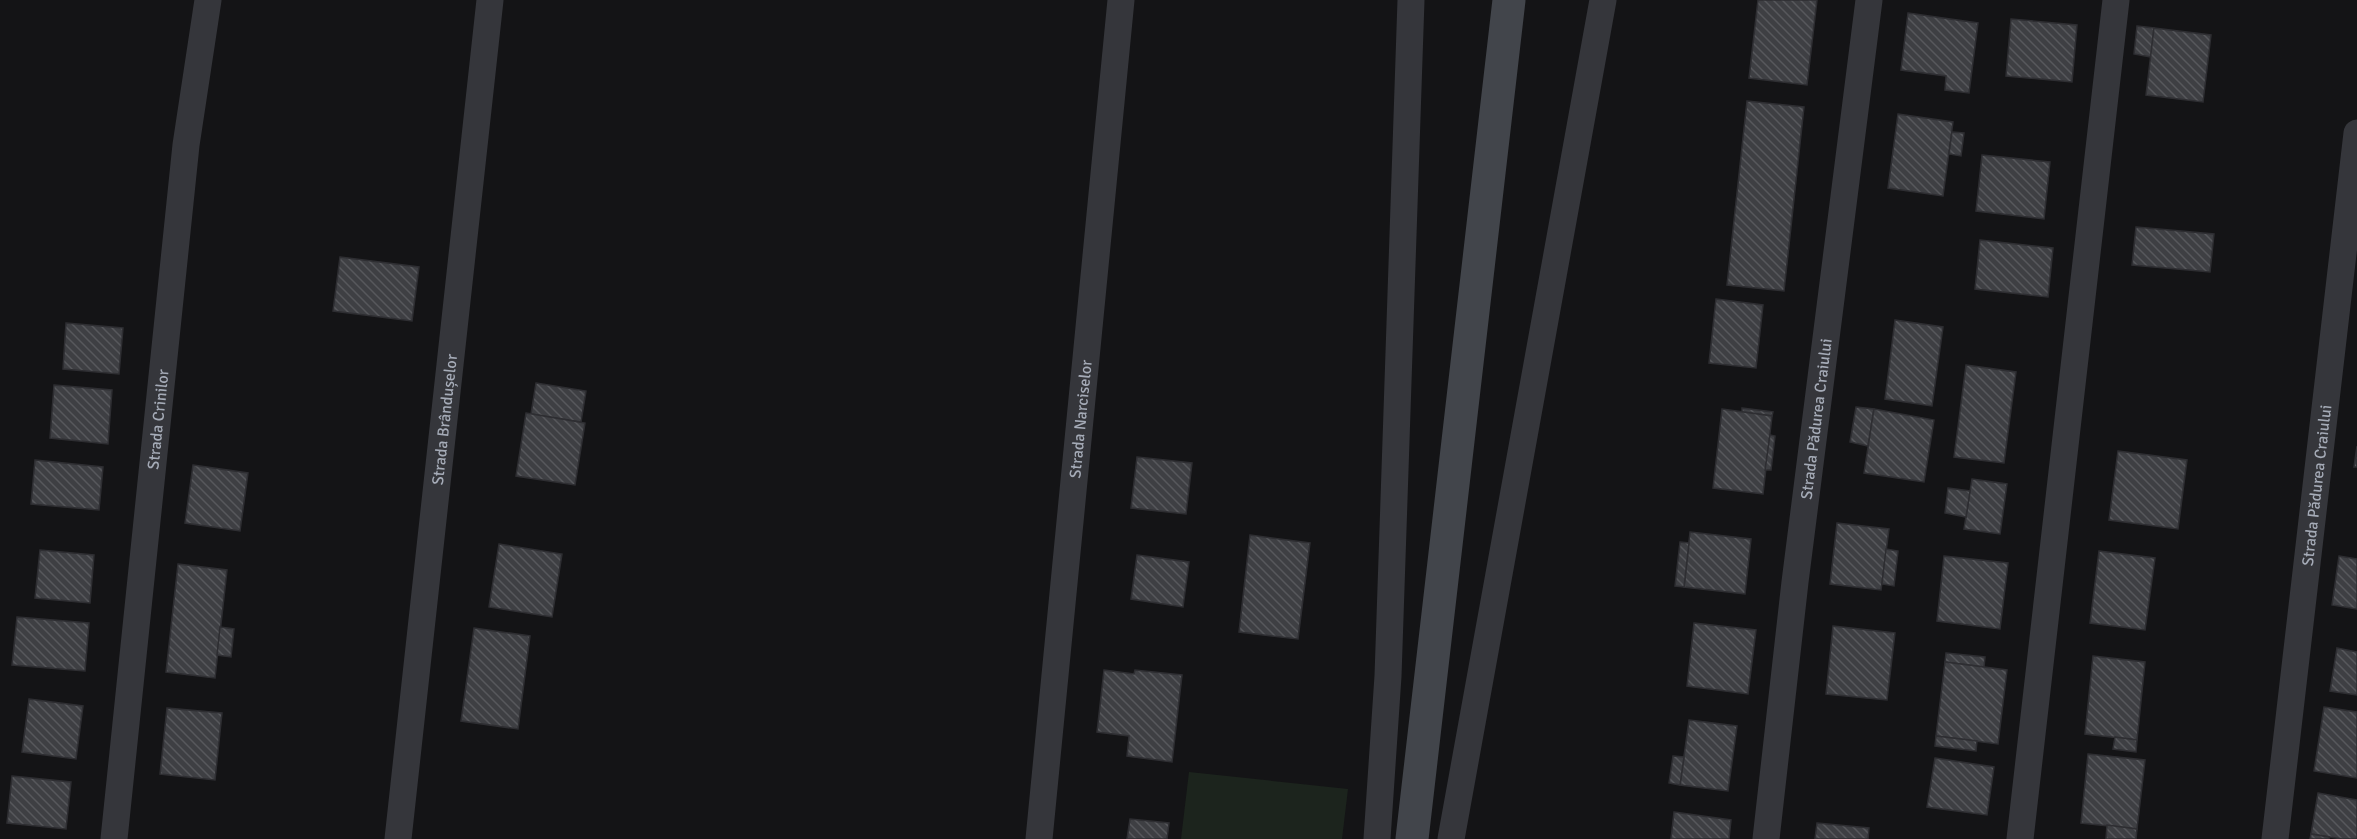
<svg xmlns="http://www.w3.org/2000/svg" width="2357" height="839" font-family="Signika,sans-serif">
	<defs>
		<pattern id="building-back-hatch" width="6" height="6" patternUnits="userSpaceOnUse" patternTransform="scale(1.5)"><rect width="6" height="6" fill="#3e3f43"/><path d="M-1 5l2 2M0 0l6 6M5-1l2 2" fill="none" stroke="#57585c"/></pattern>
	</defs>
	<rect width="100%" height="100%" fill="#141416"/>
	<path fill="#1c241d" d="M 1189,772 L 1348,789 L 1342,839 L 1181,839 Z"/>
	<g fill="url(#building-back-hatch)" stroke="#2e2e32" stroke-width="1.5">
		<path d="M 1758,0 L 1817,0 L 1807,85 L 1749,78 Z"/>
		<path d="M 1908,13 L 1978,23 L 1969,93 L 1945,90 L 1946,76 L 1901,70 Z"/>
		<path d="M 2011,19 L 2077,25 L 2072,82 L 2006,76 Z"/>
		<path d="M 2137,26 L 2154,28 L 2151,57 L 2134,54 Z"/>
		<path d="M 2154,28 L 2211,35 L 2203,102 L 2146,95 Z"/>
		<path d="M 1747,101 L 1804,107 L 1784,291 L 1727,285 Z"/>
		<path d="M 1898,114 L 1953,122 L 1943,196 L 1888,188 Z"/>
		<path d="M 1952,132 L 1964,133 L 1961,156 L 1949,154 Z"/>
		<path d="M 1982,155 L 2050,162 L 2044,219 L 1976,211 Z"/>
		<path d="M 2136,227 L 2214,234 L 2210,272 L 2132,265 Z"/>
		<path d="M 1980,240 L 2053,248 L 2048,297 L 1975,289 Z"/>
		<path d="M 340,257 L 419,267 L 412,321 L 333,311 Z"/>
		<path d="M 1716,299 L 1763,305 L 1756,368 L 1709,363 Z"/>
		<path d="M 1895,320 L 1943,327 L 1932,406 L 1885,399 Z"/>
		<path d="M 66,323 L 123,328 L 119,374 L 63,369 Z"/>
		<path d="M 1966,365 L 2016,372 L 2004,463 L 1954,457 Z"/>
		<path d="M 536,383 L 586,391 L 581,422 L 531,414 Z"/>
		<path d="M 54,385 L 112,390 L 108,444 L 50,438 Z"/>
		<path d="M 1856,407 L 1874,409 L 1868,446 L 1850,442 Z"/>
		<path d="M 1742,408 L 1773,412 L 1772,416 L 1742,412 Z"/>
		<path d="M 1722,409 L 1772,416 L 1763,494 L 1713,488 Z"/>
		<path d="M 1874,409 L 1934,420 L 1924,482 L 1864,473 Z"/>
		<path d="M 526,413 L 585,423 L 575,485 L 516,476 Z"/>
		<path d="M 1770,435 L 1775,436 L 1771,470 L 1765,470 Z"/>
		<path d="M 2357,446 L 2357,467 L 2354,467 Z"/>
		<path d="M 2118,451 L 2187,460 L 2178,529 L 2109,520 Z"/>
		<path d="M 1137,457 L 1192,463 L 1186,514 L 1131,508 Z"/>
		<path d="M 35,460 L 103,467 L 99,510 L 31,504 Z"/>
		<path d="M 193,465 L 248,473 L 240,531 L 185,523 Z"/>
		<path d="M 1972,479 L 2007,484 L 2000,534 L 1964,529 Z"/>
		<path d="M 1948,488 L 1970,491 L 1966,517 L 1945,513 Z"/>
		<path d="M 1837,523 L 1889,529 L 1881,590 L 1830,584 Z"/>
		<path d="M 1690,532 L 1751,539 L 1745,594 L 1684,587 Z"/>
		<path d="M 1250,535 L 1310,543 L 1298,639 L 1239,632 Z"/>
		<path d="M 1680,542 L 1689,543 L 1684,587 L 1675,586 Z"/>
		<path d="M 499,544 L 562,554 L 552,617 L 489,607 Z"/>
		<path d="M 1886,549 L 1898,551 L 1894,586 L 1882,584 Z"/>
		<path d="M 40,550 L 94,555 L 90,603 L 35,598 Z"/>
		<path d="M 2099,551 L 2155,558 L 2145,630 L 2090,623 Z"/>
		<path d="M 1137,555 L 1189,562 L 1183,607 L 1131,599 Z"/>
		<path d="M 1944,556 L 2008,563 L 2000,629 L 1937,621 Z"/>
		<path d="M 2339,556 L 2357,559 L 2357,609 L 2332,605 Z"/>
		<path d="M 178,564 L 227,570 L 215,678 L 166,672 Z"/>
		<path d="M 17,617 L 89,623 L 85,671 L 12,665 Z"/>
		<path d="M 1694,623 L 1756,630 L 1748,694 L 1687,686 Z"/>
		<path d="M 1833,626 L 1895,633 L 1887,700 L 1826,694 Z"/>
		<path d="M 220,627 L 234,629 L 231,657 L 217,655 Z"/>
		<path d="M 474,628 L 530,636 L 518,729 L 461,721 Z"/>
		<path d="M 2337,648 L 2357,652 L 2357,695 L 2330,691 Z"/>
		<path d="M 1946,653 L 1985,657 L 1984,667 L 1945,662 Z"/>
		<path d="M 2093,656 L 2145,662 L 2137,740 L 2085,734 Z"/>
		<path d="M 1945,662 L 2007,670 L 1998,744 L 1936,736 Z"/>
		<path d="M 1104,670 L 1134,674 L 1135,670 L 1182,675 L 1172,762 L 1127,756 L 1129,736 L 1097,732 Z"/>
		<path d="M 29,699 L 83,706 L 76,759 L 22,752 Z"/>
		<path d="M 2324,707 L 2357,712 L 2357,778 L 2314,771 Z"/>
		<path d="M 167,708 L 222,713 L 215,780 L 160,774 Z"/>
		<path d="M 1689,720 L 1737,726 L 1728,791 L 1680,785 Z"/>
		<path d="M 1936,736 L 1977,741 L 1976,751 L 1935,746 Z"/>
		<path d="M 2115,737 L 2137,740 L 2136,752 L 2113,749 Z"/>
		<path d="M 2088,754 L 2145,760 L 2137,829 L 2081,823 Z"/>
		<path d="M 1673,756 L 1684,757 L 1680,785 L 1669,783 Z"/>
		<path d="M 1935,758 L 1994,767 L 1987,815 L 1927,807 Z"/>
		<path d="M 12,776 L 71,782 L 66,829 L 7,823 Z"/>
		<path d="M 2318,793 L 2357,800 L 2357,839 L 2342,839 L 2311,834 Z"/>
		<path d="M 1674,812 L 1731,820 L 1729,839 L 1671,839 Z"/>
		<path d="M 1130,819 L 1169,823 L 1167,839 L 1127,839 Z"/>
		<path d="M 1817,823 L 1869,828 L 1868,839 L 1815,839 Z"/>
		<path d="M 2107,825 L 2137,829 L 2136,839 L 2106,839 Z"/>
		<path d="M 2311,834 L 2329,837 L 2329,839 L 2310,839 Z"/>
	</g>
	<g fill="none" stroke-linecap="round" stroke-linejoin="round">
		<g stroke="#35363b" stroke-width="27">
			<path id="s1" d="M 114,839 L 186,145 L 208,0"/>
			<path id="s2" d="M 398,839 L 490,0"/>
			<path id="s3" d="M 1039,839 L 1121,0"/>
			<path d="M 1377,839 L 1388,676 L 1411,0"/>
			<path d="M 1451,839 L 1603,0"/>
			<path id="s4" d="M 1766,839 L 1795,582 L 1869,0"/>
			<path d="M 2020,839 L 2116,0"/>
			<path id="s5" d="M 2275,839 L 2357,133"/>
		</g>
		<path stroke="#42454b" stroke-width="33" d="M 1412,839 L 1509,0"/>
	</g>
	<g text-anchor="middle" stroke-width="5" stroke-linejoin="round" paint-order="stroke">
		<g font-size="16" fill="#a5abb7" stroke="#0f0f11">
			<text dy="6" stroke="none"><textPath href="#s1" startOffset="422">Strada Crinilor</textPath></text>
			<text dy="6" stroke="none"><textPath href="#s4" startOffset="423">Strada Pădurea Craiului</textPath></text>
			<text dy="6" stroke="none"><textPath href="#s2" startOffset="422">Strada Brândușelor</textPath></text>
			<text dy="6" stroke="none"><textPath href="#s3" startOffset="422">Strada Narciselor</textPath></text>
			<text dy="6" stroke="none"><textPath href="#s5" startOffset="356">Strada Pădurea Craiului</textPath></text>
		</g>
	</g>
</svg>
